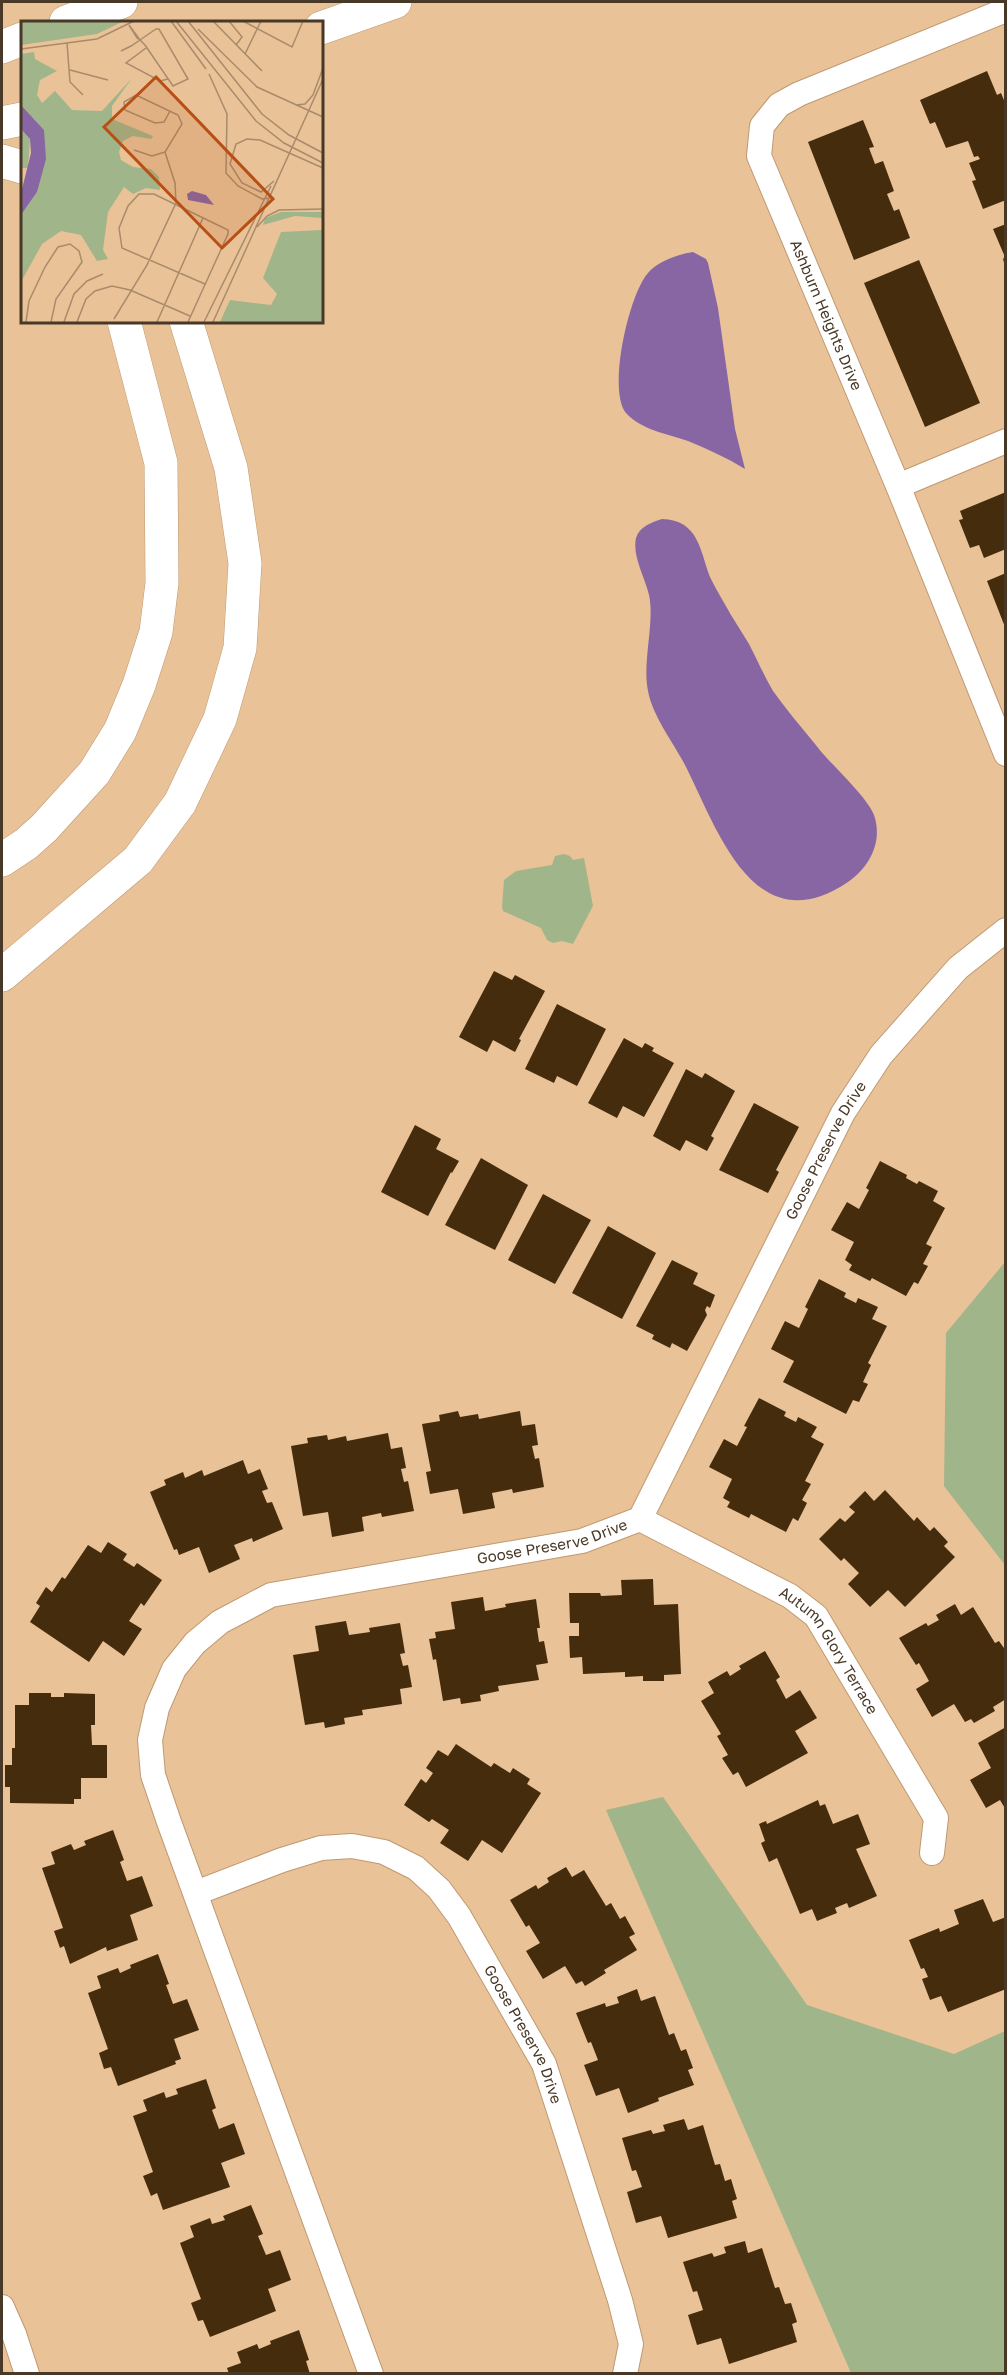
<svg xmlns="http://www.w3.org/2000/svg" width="1007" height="2375" font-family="'Golos Text',sans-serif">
	<rect width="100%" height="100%" fill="#e9c298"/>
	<g fill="#a1b58a">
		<path d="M 564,854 L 570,856 L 573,860 L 584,858 L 593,906 L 573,944 L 562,941 L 553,943 L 547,940 L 541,928 L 503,911 L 502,907 L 504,880 L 516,871 L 552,865 L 555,856 Z"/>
		<path d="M 1005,1262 L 1005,1565 L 944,1486 L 946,1333 Z"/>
		<path d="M 663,1797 L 807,2005 L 954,2054 L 1005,2031 L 1005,2373 L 851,2373 L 606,1810 Z"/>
	</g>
	<g fill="#8766a3">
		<path d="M 693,252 L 706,259 L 708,263 L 718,308 L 735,429 L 745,469 C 727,458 708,449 688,441 C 668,434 641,430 626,413 C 607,390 629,294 648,273 C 657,262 678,254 693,252 Z"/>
		<path d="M 662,519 C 699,520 700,551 710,577 C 716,590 724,602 731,615 C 737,625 743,634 749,644 C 757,659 764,676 773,691 C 786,709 801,727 815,744 C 828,762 867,796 874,815 C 883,841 870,867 848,882 C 756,944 719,834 687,769 C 675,744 653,718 648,691 C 642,662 655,622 649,595 C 645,577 632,556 636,538 C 639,527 652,522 662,519 Z"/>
	</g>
	<g fill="#452c0c">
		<path d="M 987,71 L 997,95 L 1001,93 L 1006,105 L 1006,200 L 983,209 L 972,181 L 976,180 L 969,163 L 980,159 L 978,156 L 974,157 L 968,141 L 946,148 L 935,122 L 930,124 L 920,100 Z"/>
		<path d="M 863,120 L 874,147 L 869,148 L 875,164 L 883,161 L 894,191 L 887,194 L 894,211 L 899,209 L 910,238 L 854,260 L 808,142 Z"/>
		<path d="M 1006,224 L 1006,266 L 1005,266 L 1003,259 L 1005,257 L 993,229 Z"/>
		<path d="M 919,260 L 980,403 L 925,427 L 864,283 Z"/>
		<path d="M 1006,492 L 1006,549 L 984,558 L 979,545 L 970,548 L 959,520 L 963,519 L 960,511 Z"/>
		<path d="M 1006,573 L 1006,627 L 1005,627 L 987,581 Z"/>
		<path d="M 494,971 L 512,980 L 515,975 L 545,991 L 519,1039 L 521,1040 L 515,1052 L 493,1040 L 487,1052 L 459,1037 Z"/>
		<path d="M 557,1004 L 606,1029 L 577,1086 L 557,1076 L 554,1083 L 525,1069 Z"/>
		<path d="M 624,1038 L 642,1048 L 645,1043 L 654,1048 L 652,1051 L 674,1063 L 644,1117 L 623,1106 L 617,1118 L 588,1103 Z"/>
		<path d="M 686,1069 L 702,1078 L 705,1073 L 735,1091 L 711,1136 L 714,1138 L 707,1151 L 686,1140 L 680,1151 L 653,1136 Z"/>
		<path d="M 754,1103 L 799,1127 L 776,1170 L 779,1172 L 768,1193 L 719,1170 Z"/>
		<path d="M 415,1125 L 441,1139 L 436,1149 L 459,1161 L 452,1173 L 451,1172 L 428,1216 L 381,1192 Z"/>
		<path d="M 481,1158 L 528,1185 L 495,1250 L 445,1225 Z"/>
		<path d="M 880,1161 L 907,1175 L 906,1178 L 917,1184 L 919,1181 L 938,1191 L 933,1201 L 945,1208 L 926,1244 L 932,1247 L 923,1264 L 928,1266 L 918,1284 L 914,1282 L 906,1296 L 872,1278 L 870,1281 L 849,1270 L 852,1265 L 845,1260 L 854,1242 L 831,1230 L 847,1202 L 859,1209 L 869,1190 L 866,1188 Z"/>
		<path d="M 543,1194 L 591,1220 L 555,1284 L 508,1260 Z"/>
		<path d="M 608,1226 L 656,1253 L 622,1319 L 572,1293 Z"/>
		<path d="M 672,1260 L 698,1273 L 693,1284 L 715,1295 L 710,1308 L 707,1306 L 705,1310 L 707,1315 L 687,1351 L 672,1343 L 670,1348 L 652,1339 L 654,1335 L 636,1326 Z"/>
		<path d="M 819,1279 L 846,1293 L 844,1297 L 856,1303 L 858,1298 L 878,1307 L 872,1319 L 887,1326 L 868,1363 L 871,1365 L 863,1382 L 868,1384 L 859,1402 L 853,1400 L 846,1414 L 783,1382 L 794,1361 L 771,1349 L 785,1321 L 799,1328 L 808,1309 L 805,1307 Z"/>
		<path d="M 759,1398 L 786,1412 L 784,1416 L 796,1422 L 798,1417 L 817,1427 L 811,1437 L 824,1444 L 805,1481 L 811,1484 L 802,1500 L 807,1503 L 798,1521 L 793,1518 L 786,1532 L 751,1514 L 749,1518 L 727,1507 L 730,1502 L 723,1498 L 732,1479 L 709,1467 L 724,1439 L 737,1446 L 747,1427 L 744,1426 Z"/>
		<path d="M 458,1411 L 460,1417 L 478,1414 L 479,1419 L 520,1411 L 522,1426 L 535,1424 L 538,1445 L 532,1446 L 535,1459 L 539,1458 L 544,1487 L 513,1493 L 512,1489 L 492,1493 L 495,1508 L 463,1514 L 458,1489 L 430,1494 L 426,1472 L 431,1471 L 422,1424 L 440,1421 L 439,1415 Z"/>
		<path d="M 388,1433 L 391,1449 L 402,1447 L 406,1468 L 401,1469 L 404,1482 L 408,1481 L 414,1511 L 382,1517 L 381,1513 L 362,1517 L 364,1531 L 332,1537 L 328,1512 L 303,1516 L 291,1446 L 308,1443 L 307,1438 L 327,1435 L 328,1440 L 346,1436 L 347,1441 Z"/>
		<path d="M 243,1460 L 248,1474 L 260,1469 L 268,1489 L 262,1491 L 267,1503 L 272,1502 L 283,1529 L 253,1542 L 252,1538 L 234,1545 L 240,1559 L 209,1573 L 199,1547 L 179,1555 L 177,1549 L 174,1550 L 150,1492 L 166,1485 L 164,1480 L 183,1472 L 185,1478 L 202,1470 L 204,1476 Z"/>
		<path d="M 885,1490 L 914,1521 L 917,1517 L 930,1531 L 934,1527 L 948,1542 L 944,1546 L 955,1557 L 905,1607 L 888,1590 L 870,1607 L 848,1584 L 859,1573 L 844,1558 L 841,1561 L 819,1539 L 840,1518 L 845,1522 L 855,1512 L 849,1507 L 865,1491 L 874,1501 Z"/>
		<path d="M 108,1542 L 127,1554 L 123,1560 L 134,1567 L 137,1563 L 162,1580 L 144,1606 L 141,1603 L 129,1621 L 142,1629 L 124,1656 L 103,1641 L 89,1662 L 30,1622 L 40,1606 L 36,1603 L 46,1587 L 52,1592 L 62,1577 L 65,1579 L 88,1545 L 101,1553 Z"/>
		<path d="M 653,1579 L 654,1605 L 678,1604 L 681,1674 L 664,1675 L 664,1681 L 643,1681 L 643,1676 L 625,1677 L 625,1672 L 583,1674 L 582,1657 L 570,1658 L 569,1636 L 579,1636 L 579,1623 L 570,1623 L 569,1593 L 600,1593 L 601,1596 L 622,1595 L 621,1580 Z"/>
		<path d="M 483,1597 L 485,1611 L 506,1607 L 505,1604 L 536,1599 L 540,1628 L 537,1628 L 539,1642 L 544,1641 L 548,1663 L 536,1665 L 539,1680 L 498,1686 L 499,1691 L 480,1695 L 481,1701 L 461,1704 L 460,1698 L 443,1701 L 436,1659 L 433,1660 L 429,1639 L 436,1638 L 435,1632 L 455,1629 L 451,1602 Z"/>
		<path d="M 955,1604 L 961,1615 L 973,1607 L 995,1643 L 999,1641 L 1006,1651 L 1006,1699 L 993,1707 L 995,1711 L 974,1723 L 971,1719 L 965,1722 L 954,1704 L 932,1717 L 916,1689 L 929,1681 L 919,1663 L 916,1665 L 899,1638 L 926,1623 L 928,1626 L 939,1620 L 936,1615 Z"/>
		<path d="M 346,1621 L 349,1635 L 370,1632 L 369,1628 L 400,1623 L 405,1653 L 400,1654 L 403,1666 L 408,1665 L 412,1687 L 400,1689 L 402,1704 L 362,1710 L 363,1715 L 344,1718 L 345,1724 L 325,1728 L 324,1722 L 305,1725 L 293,1655 L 319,1651 L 315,1626 Z"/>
		<path d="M 765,1651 L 780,1677 L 776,1680 L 786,1699 L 800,1690 L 817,1718 L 795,1731 L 808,1753 L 746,1787 L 738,1772 L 733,1775 L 722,1758 L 728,1755 L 717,1736 L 721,1734 L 701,1701 L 714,1693 L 708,1682 L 727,1671 L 730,1676 L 741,1669 L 739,1666 Z"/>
		<path d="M 29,1693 L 51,1693 L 51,1697 L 64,1697 L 64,1693 L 95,1694 L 95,1725 L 91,1725 L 92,1745 L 107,1745 L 107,1778 L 81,1778 L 81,1799 L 74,1799 L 74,1804 L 10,1803 L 10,1787 L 5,1787 L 5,1765 L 12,1765 L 12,1748 L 15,1748 L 15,1705 L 29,1705 Z"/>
		<path d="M 1006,1727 L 1006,1810 L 1000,1800 L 986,1808 L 970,1780 L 991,1768 L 978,1743 Z"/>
		<path d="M 456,1744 L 491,1767 L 494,1763 L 510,1773 L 513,1768 L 530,1779 L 527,1784 L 541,1793 L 502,1853 L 482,1840 L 468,1861 L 440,1843 L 449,1830 L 432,1819 L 429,1822 L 404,1805 L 421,1779 L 426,1783 L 433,1773 L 426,1768 L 438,1750 L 448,1756 Z"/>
		<path d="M 818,1800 L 820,1806 L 825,1804 L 833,1824 L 858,1814 L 870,1844 L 856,1849 L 877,1896 L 849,1908 L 847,1903 L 835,1908 L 837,1913 L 817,1921 L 812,1909 L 800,1914 L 777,1858 L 769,1862 L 761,1843 L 765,1841 L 759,1824 L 766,1821 L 767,1824 Z"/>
		<path d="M 113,1830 L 124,1860 L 120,1862 L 127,1881 L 142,1876 L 153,1906 L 130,1915 L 138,1940 L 107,1951 L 106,1947 L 70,1964 L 64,1946 L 60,1948 L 54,1931 L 63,1928 L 42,1868 L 55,1864 L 51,1852 L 71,1844 L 74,1850 L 86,1845 L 84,1841 Z"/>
		<path d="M 566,1867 L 572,1877 L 584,1870 L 606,1906 L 611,1903 L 620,1919 L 625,1916 L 635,1934 L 629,1937 L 637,1950 L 604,1970 L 606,1973 L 585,1986 L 582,1981 L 576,1984 L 565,1966 L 543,1979 L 526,1951 L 540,1943 L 529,1925 L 526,1927 L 510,1900 L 536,1885 L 538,1889 L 549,1882 L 547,1878 Z"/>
		<path d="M 983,1899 L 993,1922 L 1006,1917 L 1006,1989 L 948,2012 L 941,1996 L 930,2000 L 922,1979 L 928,1977 L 924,1968 L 921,1969 L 909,1940 L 939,1928 L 940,1932 L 959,1924 L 954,1910 Z"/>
		<path d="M 158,1954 L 169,1984 L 166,1985 L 173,2004 L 187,1999 L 199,2030 L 174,2039 L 181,2059 L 175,2061 L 176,2064 L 118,2086 L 111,2067 L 104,2069 L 99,2053 L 108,2049 L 88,1993 L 101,1988 L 97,1976 L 118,1968 L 120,1973 L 131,1968 L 130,1965 Z"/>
		<path d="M 637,1989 L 641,2001 L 655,1996 L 669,2035 L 674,2033 L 681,2051 L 686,2049 L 693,2068 L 688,2070 L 694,2085 L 658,2098 L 659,2101 L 628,2113 L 619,2088 L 596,2096 L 584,2065 L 598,2060 L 591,2042 L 588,2043 L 576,2013 L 605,2003 L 606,2007 L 619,2003 L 617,1997 Z"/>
		<path d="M 206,2079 L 216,2108 L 212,2110 L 219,2129 L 234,2123 L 245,2154 L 221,2163 L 230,2187 L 163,2210 L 157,2193 L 151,2196 L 143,2176 L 153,2172 L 133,2116 L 147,2111 L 143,2100 L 164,2092 L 166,2098 L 178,2094 L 176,2089 Z"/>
		<path d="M 684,2119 L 688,2130 L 703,2125 L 715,2165 L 720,2164 L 725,2181 L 731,2179 L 737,2199 L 732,2201 L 737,2218 L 668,2238 L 661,2216 L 636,2223 L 627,2192 L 642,2187 L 636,2170 L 632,2171 L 622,2138 L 651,2130 L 653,2134 L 665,2131 L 663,2125 Z"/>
		<path d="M 251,2205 L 263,2234 L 258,2236 L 266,2255 L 280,2250 L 291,2280 L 268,2289 L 276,2311 L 210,2337 L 203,2320 L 198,2321 L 191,2303 L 201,2299 L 180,2243 L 194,2237 L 190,2226 L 210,2218 L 212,2224 L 225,2220 L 223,2216 Z"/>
		<path d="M 745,2241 L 748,2253 L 762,2248 L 775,2288 L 779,2287 L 785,2304 L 791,2303 L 797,2322 L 792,2324 L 797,2342 L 729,2364 L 721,2338 L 697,2345 L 688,2315 L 703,2310 L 697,2291 L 693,2292 L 683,2262 L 712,2253 L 714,2257 L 726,2253 L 724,2247 Z"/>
		<path d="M 299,2330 L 309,2360 L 306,2361 L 310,2374 L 229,2374 L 227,2368 L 241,2363 L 237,2352 L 257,2344 L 259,2349 L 271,2344 L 270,2341 Z"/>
	</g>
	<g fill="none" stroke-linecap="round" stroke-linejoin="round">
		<g stroke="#bf9971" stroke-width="26">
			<g id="street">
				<path id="s1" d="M 1006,10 L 799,94 L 779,105 L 762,126 L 759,156 L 898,486 L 1006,754"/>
				<path d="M 898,486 L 1006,441"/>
				<path id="s2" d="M 640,1519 L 790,1596 L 816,1616 L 936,1818 L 932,1853"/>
				<path id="s3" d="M 196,1893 L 282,1860 L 321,1848 L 352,1846 L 384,1852 L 416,1868 L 439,1889 L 459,1916 L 544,2064 L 620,2300 L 631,2344 L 625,2374"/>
				<path d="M 2,2307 L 14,2334 L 27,2374"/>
				<path id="s4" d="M 371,2374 L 169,1822 L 153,1775 L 150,1740 L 157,1708 L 174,1669 L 195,1643 L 220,1622 L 271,1595 L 582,1541 L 640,1519 L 843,1113 L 881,1055 L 958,968 L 1006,930"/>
			</g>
		</g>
		<g stroke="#bf9971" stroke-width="34">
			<g id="primary">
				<path d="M 66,22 L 121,2"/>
				<path d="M 321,28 L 395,2"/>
				<path d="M 2,47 L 22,39"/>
				<path d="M 2,123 L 22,119"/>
			</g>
		</g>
		<g stroke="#bf9971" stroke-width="34">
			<g id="highway">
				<path d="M 2,161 L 22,167"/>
				<path d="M 2,860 L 26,844 L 44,828 L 94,773 L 120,731 L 139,685 L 156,632 L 162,583 L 161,463 L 124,321"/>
				<path d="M 2,975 L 138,860 L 180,803 L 220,719 L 240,648 L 245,563 L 231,468 L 186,321"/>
			</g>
		</g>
		<use href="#street" stroke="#fff" stroke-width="24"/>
		<use href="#primary" stroke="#fff" stroke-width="33"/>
		<use href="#highway" stroke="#fff" stroke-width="33"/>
	</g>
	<g text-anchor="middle" stroke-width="6" stroke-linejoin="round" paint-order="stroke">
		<g font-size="15" fill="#483827" stroke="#f7cfa5">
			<text dy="5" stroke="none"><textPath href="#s1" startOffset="476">Ashburn Heights Drive</textPath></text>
			<text dy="5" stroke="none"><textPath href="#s4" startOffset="1662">Goose Preserve Drive</textPath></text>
			<text dy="5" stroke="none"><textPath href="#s4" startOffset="1158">Goose Preserve Drive</textPath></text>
			<text dy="5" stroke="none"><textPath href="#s2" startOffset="236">Autumn Glory Terrace</textPath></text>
			<text dy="5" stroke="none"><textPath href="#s3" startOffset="432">Goose Preserve Drive</textPath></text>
		</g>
	</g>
	<g transform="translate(21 21)">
		<rect width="302" height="302" fill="#e9c298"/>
		<path d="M 0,0 L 103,0 L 76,13 L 0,24 ZM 13,31 L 14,38 L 36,50 L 19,59 L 16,74 L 21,82 L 34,70 L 51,89 L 81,90 L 111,57 L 91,85 L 91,98 L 132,115 L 130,118 L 112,115 L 102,120 L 98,131 L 100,139 L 112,146 L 130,148 L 138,156 L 139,169 L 125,167 L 112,173 L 103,166 L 87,191 L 82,229 L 87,238 L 76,240 L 60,214 L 40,210 L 21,223 L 0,261 L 0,194 L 16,171 L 23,109 L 0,84 L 0,33 ZM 0,108 L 9,118 L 7,147 L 0,147 ZM 260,191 L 301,191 L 301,197 L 274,195 L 242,204 L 244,197 ZM 301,209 L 301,301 L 199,301 L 209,279 L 250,284 L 256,273 L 242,257 L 260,211 Z" fill="#a1b58a"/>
		<path d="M 0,84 L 23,109 L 25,138 L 16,171 L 0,194 L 0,172 L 10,132 L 9,118 L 0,108 ZM 171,170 L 185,174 L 193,184 L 167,179 L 166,173 Z" fill="#8766a3"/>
		<path fill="none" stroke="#a98b6b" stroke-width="1.5" d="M 150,0 L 185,48M 155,0 L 235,100 L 263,122 L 302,142M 167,0 L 241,93 L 268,114 L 302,132M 192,0 L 241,50M 208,0 L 221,16 L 215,24M 222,0 L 271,26 L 282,0M 177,8 L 236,66 L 302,96M 46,22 L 49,61 L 62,74M 125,27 L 105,42 L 139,60 L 147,58M 0,28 L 76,18 L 113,0M 100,30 L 110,25 L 119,19 L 135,8 L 138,8 L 167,58 L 152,65 L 124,24 L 119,19 L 116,17 L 108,4 L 119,19M 224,33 L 240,0M 49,49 L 87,59M 188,53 L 206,93 L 205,152 L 217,165 L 241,178 L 249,177M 292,74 L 302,47M 275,84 L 284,83 L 292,74M 113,129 L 131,135 L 144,131M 253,160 L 240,171 L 221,162 L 209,143 L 215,123 L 226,118 L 239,119 L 302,147M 236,206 L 246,195 L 258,189 L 302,188M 93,298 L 126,244 L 155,182 L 154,162 L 144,131 L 161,103 L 157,94 L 117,75 L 115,74 L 103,81 L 104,89 L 134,102 L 143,101 L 149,90M 5,301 L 8,280 L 24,246 L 37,226 L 49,223 L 58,230 L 61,241 L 35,278 L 30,301M 43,301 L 53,273 L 66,260 L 82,253M 56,301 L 65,278 L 74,270 L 91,265 L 109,269 L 169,295M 136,301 L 182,197M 167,301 L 207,213 L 207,209 L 133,173 L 118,173 L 107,185 L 98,207 L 101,227 L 184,263M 183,301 L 250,165M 192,301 L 302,58"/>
		<path fill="#b84f14" fill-opacity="0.15" stroke="#b84f14" stroke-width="3" d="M 135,56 L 252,178 L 201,227 L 83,106 Z"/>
		<rect width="302" height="302" fill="none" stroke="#483827" stroke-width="3"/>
	</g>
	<rect width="1007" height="2375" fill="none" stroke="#483827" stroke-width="6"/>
</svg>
